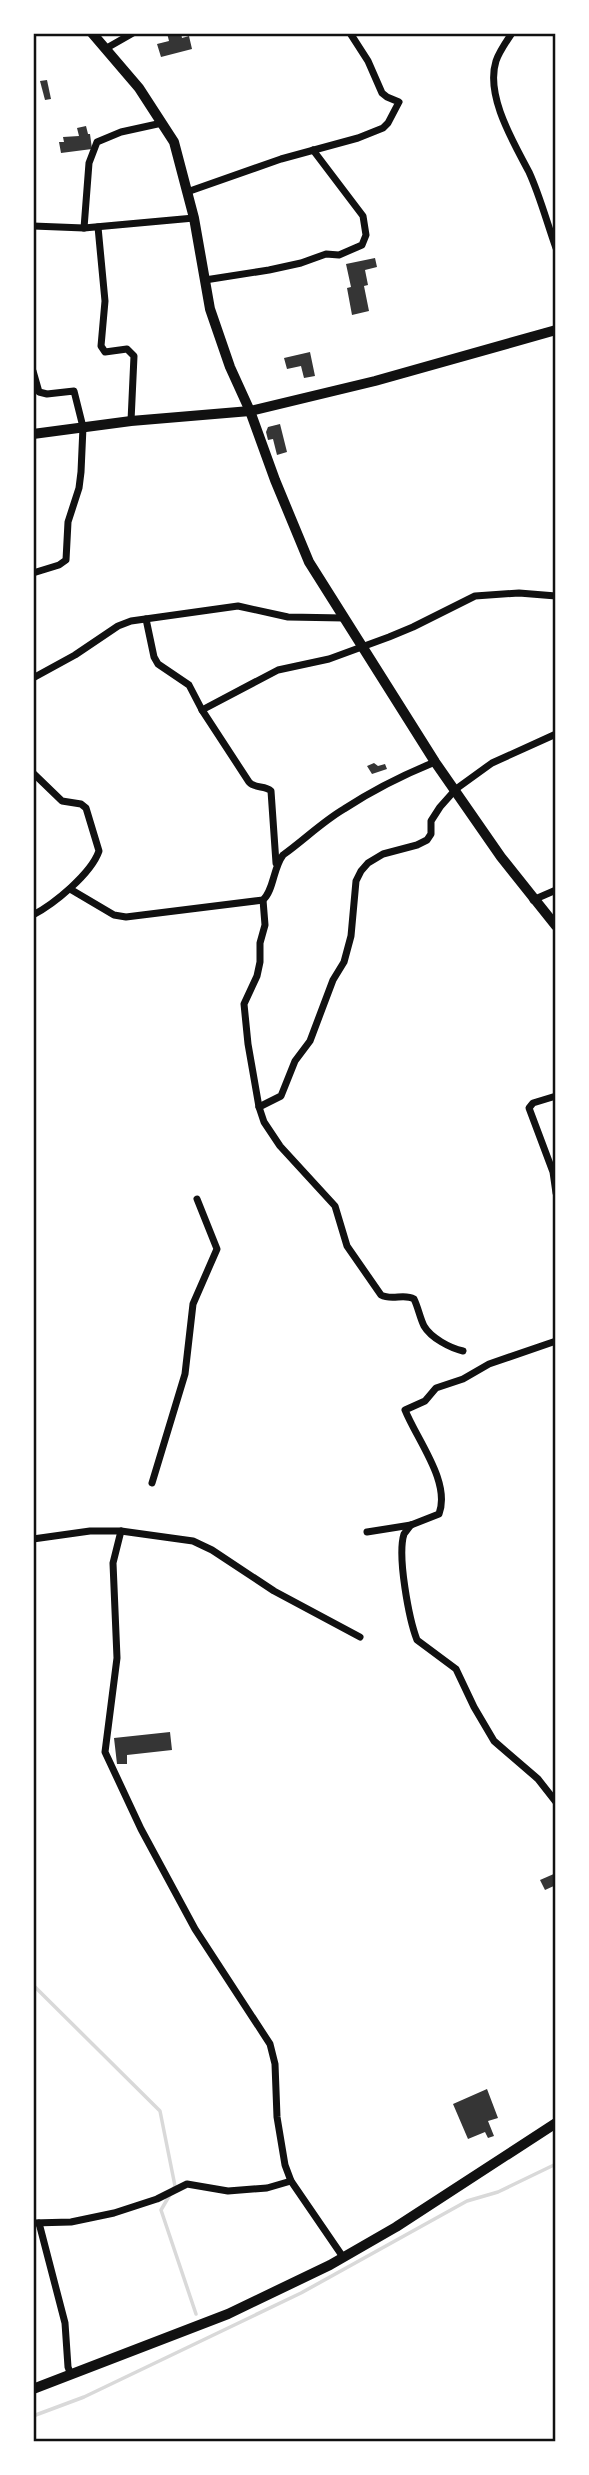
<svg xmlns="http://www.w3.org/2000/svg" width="589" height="2475" font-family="'DM Sans',sans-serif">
	<rect width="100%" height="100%" fill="#fff"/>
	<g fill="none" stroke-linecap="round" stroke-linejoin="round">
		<g stroke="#d9d9d9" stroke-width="3.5">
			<path d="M 33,1985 L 160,2111 L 175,2186 L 161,2210 L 196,2314"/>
			<path d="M 33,2416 L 84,2397 L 301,2293 L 467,2201 L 498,2192 L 556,2164"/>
		</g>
	</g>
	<g fill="#353535">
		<path d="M 167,33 L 181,33 L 182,38 L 189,36 L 192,49 L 161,57 L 157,44 L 169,41 Z"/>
		<path d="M 47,80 L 51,99 L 45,100 L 40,81 Z"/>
		<path d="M 86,126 L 88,134 L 90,134 L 92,149 L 61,153 L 59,142 L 64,142 L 63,137 L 79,136 L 77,128 Z"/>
		<path d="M 375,258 L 377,267 L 365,270 L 368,285 L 364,286 L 369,311 L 352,315 L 347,288 L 351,287 L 346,264 Z"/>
		<path d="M 310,352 L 315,376 L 304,378 L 301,366 L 287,369 L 284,358 Z"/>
		<path d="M 280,424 L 287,452 L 277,455 L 273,439 L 268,440 L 266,432 L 268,427 Z"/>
		<path d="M 374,763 L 378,766 L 385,764 L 387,769 L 372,774 L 367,766 Z"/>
		<path d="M 170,1732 L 172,1750 L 127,1755 L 127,1764 L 117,1764 L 114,1738 Z"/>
		<path d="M 556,1873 L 556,1885 L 545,1890 L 540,1880 Z"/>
		<path d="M 487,2089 L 498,2118 L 488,2121 L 494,2136 L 488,2138 L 485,2132 L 468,2139 L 453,2104 Z"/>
	</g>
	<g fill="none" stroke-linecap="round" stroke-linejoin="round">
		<g stroke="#111" stroke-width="7">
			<path d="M 512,33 C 506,42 499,52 496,61 C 485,96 514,143 529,172 C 540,196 547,223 556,248"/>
			<path d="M 105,49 L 133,33"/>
			<path d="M 187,192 L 281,159 L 358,138 L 383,128 L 388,123 L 399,102 L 387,97 L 382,93 L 368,61 L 350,33"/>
			<path d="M 33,226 L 84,228 L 194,218"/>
			<path d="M 98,227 L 105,301 L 101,346 L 105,352 L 127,349 L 134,356 L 131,421"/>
			<path d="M 84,228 L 89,163 L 97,142 L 121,132 L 162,123"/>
			<path d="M 205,280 L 269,270 L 301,263 L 326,254 L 339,255 L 362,245 L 366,235 L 363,216 L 313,150"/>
			<path d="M 33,371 L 39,392 L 47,394 L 74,391 L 83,427 L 81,472 L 79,488 L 68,522 L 66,560 L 59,565 L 33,573"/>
			<path d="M 146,619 L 154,657 L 158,664 L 189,685 L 202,710 L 249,782 C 255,789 265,785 271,791 L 276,863"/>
			<path d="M 33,678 L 75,655 L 118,626 L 131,621 L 238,606 L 288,617 L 344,618"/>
			<path d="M 202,710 L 278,670 L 329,659 L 389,637 L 413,627 L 475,596 L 519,593 L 556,596"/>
			<path d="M 33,773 L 62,801 L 81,804 L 86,808 L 99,851 C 91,874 54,904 33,915"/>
			<path d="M 70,889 L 114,915 L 126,917 L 263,900 C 274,890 273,868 283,855 C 304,840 322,822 344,809 C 373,790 403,775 435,762"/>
			<path d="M 263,900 L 265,925 L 260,943 L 260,962 L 257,976 L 244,1004 L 248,1044 L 259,1107 L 264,1122 L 280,1146 L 335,1206 L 347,1246 L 381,1295 C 392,1301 404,1293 414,1299 C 418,1307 420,1318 424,1326 C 431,1338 450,1348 463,1351"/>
			<path d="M 533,900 L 556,890"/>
			<path d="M 556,1096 L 533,1103 L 529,1108 L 553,1172 L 556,1193"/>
			<path d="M 259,1107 L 281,1096 L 295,1061 L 310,1041 L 333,980 L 344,962 L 351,936 L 356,881 L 361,871 L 368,863 L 383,854 L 417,845 L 427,840 L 431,834 L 431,821 L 440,807 L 456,789 L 492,763 L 556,734"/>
			<path d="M 152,1483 L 185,1374 L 193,1304 L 217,1249 L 197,1199"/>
			<path d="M 411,1525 C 410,1526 404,1534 404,1534 C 397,1556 409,1619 417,1640 L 456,1669 L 474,1707 L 494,1741 L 538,1779 L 556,1802"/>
			<path d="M 121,1531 L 113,1563 L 117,1658 L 105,1752 L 141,1829 L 195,1929 L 270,2044 L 275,2064 L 277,2117 L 285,2165 L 291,2181 L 343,2257"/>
			<path d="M 367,1532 L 411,1525 L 439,1514 C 451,1482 417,1440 405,1410 L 425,1401 L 436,1388 L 463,1379 L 489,1364 L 556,1341"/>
			<path d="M 33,1539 L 90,1531 L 121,1531 L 193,1541 L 212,1550 L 274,1591 L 360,1637"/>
			<path d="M 33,2223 L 71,2222 L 114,2213 L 157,2199 L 187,2184 L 228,2191 L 267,2188 L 291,2181"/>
			<path d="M 39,2223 L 65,2323 L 68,2367 L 71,2375"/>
		</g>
		<g stroke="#111" stroke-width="10">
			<path d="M 92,33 L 139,88 L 174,142 L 194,218 L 210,309 L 230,367 L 250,411 L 275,480 L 309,562 L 435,762 L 501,857 L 556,926"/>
			<path d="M 33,434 L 131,421 L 250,411 L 375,381 L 556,330"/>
			<path d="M 33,2389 L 228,2314 L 330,2265 L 396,2227 L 556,2123"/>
		</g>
	</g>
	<rect width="589" height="2475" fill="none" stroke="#ffffff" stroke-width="70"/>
	<rect x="35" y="35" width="519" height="2405" fill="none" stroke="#111" stroke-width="2.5"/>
</svg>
